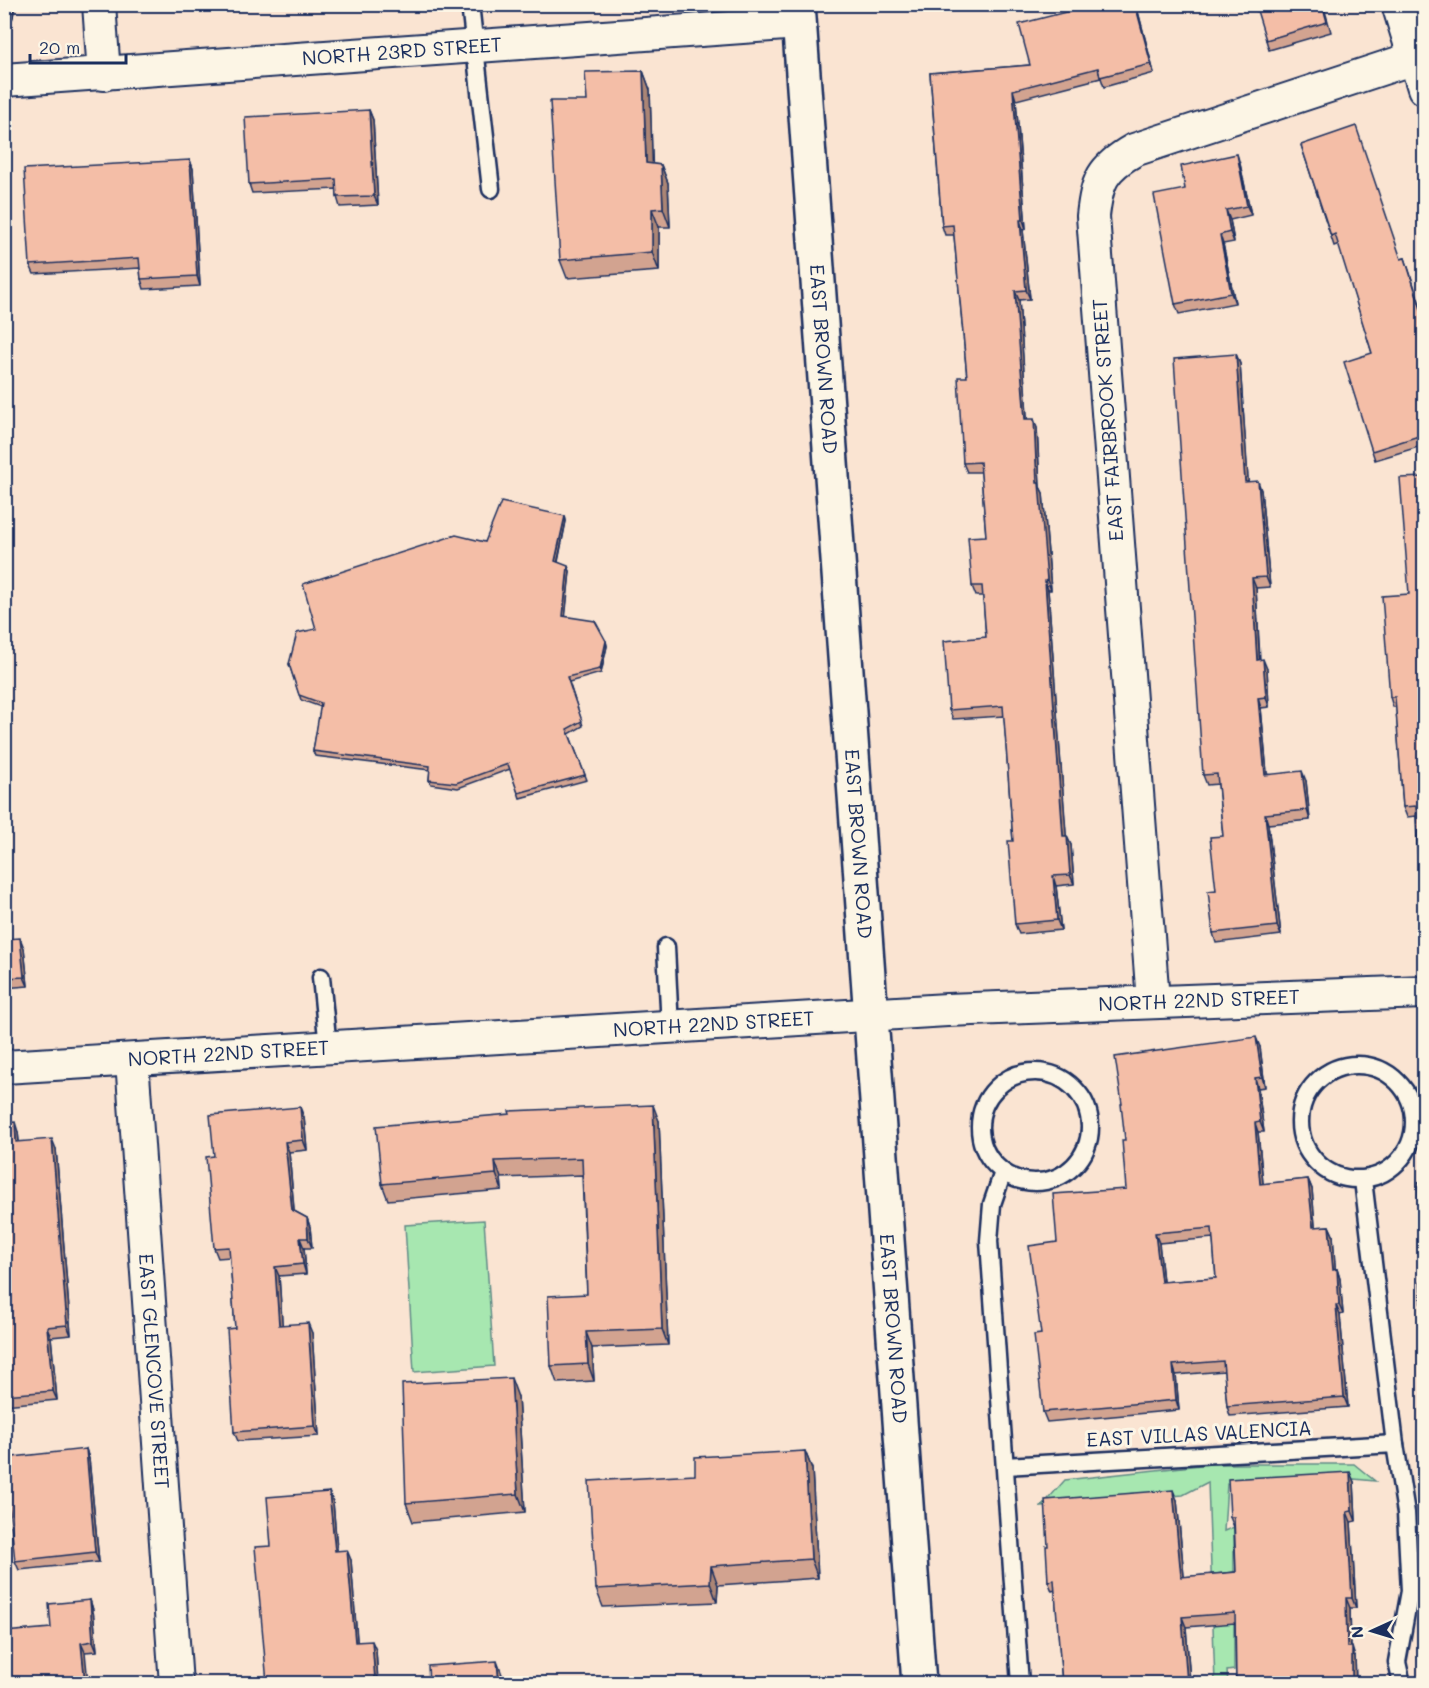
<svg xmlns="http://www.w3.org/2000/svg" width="1429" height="1688" font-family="Mali,sans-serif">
	<rect width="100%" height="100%" fill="#fae4d2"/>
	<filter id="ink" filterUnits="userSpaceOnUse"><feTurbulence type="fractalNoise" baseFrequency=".0167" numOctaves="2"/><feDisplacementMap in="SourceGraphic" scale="12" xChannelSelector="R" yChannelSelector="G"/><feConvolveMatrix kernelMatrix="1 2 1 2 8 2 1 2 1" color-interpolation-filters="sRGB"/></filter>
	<g filter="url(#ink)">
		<g fill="#a7e7b0" stroke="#618b87" stroke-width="1.5">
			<path d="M 484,1220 L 494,1366 L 414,1372 L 405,1225 Z"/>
			<path d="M 1210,1464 L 1354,1464 L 1375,1481 L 1354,1479 L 1227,1484 L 1224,1531 L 1234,1527 L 1234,1670 L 1227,1671 L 1228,1683 L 1215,1683 L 1208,1482 L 1183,1495 L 1041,1507 L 1065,1480 Z"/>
		</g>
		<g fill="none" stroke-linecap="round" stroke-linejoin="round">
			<g stroke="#1b2f5e" stroke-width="21">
				<g id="lane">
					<path d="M 470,4 L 491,189"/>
					<path d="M 666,947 L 670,1028"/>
					<path d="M 321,977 L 328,1048"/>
					<circle cx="1357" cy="1122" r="57"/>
					<circle cx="1035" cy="1127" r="55"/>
					<path d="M 1003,1172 L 992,1204 L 989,1241 L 1020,1684"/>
					<path d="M 1363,1180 L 1395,1444"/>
					<path d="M 1005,1466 L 1395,1444 L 1406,1513 L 1410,1591 L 1397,1662 L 1402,1684"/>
				</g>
			</g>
			<g stroke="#1b2f5e" stroke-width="36">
				<g id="street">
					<path d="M 99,4 L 104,74"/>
					<path d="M 1398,4 L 1424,88"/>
					<path id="s1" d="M 4,80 L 799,23"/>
					<path d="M 1153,1001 L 1093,216 C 1097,181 1102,168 1134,150 L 1414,58"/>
					<path id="s2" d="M 132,1060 L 176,1684"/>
					<path id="s3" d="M 4,1067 L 947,1010 L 1424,992"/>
				</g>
			</g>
			<g stroke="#1b2f5e" stroke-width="38">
				<g id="secondary">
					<path id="s4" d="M 798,4 L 919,1684"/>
				</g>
			</g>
			<use href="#lane" stroke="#fcf5e5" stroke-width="16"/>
			<use href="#street" stroke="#fcf5e5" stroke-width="32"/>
			<use href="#secondary" stroke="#fcf5e5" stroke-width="33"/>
		</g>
		<g fill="#d2a390" stroke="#1b2f5e" stroke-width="1.5" fill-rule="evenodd">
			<path d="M 4,4 L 15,4 L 13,17 L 4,16 Z"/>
			<path d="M 1097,4 L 1136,4 L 1154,73 L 1104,87 L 1101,78 L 1016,100 L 1026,229 L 1023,230 L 1030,299 L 1019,300 L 1027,419 L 1037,428 L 1040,487 L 1043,493 L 1051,590 L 1048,590 L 1066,836 L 1071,845 L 1074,884 L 1056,886 L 1061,930 L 1019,934 L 1015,924 L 1013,841 L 1004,716 L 953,719 L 949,710 L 986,637 L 983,596 L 976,596 L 972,586 L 986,536 L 981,472 L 967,472 L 963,463 L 967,377 L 954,235 L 945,235 L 942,226 L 930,73 L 1030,65 Z"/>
			<path d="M 1323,4 L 1331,32 L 1269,50 L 1266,40 Z"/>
			<path d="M 643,71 L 650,90 L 652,164 L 661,165 L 668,183 L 670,227 L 659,227 L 659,271 L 567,278 L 560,260 L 587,101 Z"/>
			<path d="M 369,110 L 373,120 L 378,205 L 340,207 L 337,197 L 337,189 L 252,193 L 249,184 Z"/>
			<path d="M 1301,145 L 1401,259 L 1405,258 L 1425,319 L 1425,445 L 1375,460 L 1372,451 L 1372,353 L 1339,244 L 1334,246 Z"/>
			<path d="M 190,160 L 193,169 L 200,286 L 144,289 L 141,279 L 140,268 L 34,274 L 30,265 Z"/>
			<path d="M 1240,164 L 1251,215 L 1230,220 L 1234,242 L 1223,244 L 1235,303 L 1179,314 L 1175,304 L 1185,189 Z"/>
			<path d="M 1236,354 L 1240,364 L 1248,482 L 1261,490 L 1270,587 L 1256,588 L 1260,660 L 1267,669 L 1269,707 L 1261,708 L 1267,774 L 1306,781 L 1310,820 L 1268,824 L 1281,935 L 1216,943 L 1213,933 L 1216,890 L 1223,836 L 1218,784 L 1207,785 L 1203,775 Z"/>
			<path d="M 1425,477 L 1425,927 L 1423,927 L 1420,917 L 1416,816 L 1407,817 L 1403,807 L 1396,707 L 1393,707 L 1390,697 L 1409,594 Z"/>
			<path d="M 565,516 L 566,521 L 558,562 L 570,571 L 565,616 L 606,641 L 607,646 L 601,673 L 569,682 L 583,726 L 569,734 L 587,780 L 520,798 L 510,769 L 458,788 L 431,784 L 429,780 L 430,770 L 315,756 L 313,751 L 321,707 L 301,700 L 289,664 L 316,629 L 485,542 Z"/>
			<path d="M 4,939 L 24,948 L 28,986 L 4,988 Z"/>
			<path d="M 1260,1047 L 1265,1087 L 1258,1088 L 1264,1132 L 1258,1132 L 1263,1184 L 1308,1179 L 1312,1189 L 1315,1227 L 1329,1226 L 1333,1235 L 1335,1269 L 1337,1269 L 1340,1279 L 1343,1314 L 1340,1315 L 1348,1407 L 1230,1416 L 1227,1406 L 1224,1371 L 1176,1375 L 1179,1410 L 1047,1422 L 1043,1412 L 1041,1334 L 1057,1242 L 1126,1189 L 1125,1140 ZM 1213,1238 L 1216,1278 L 1163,1282 L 1159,1243 Z"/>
			<path d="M 304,1117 L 307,1150 L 289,1152 L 294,1211 L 307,1218 L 310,1227 L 312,1248 L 304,1248 L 306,1274 L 279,1276 L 282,1325 L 312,1333 L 319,1436 L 238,1441 L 234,1432 L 235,1328 L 230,1257 L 218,1258 L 214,1248 L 214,1156 Z"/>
			<path d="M 659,1121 L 668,1345 L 592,1348 L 594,1381 L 557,1383 L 551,1366 L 587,1294 L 582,1175 L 501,1178 L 502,1190 L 388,1200 L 382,1184 Z"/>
			<path d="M 4,1123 L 18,1132 L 19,1142 L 56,1149 L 71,1335 L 51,1337 L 57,1400 L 4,1405 Z"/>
			<path d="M 1425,1182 L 1425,1312 L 1421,1303 Z"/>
			<path d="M 518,1397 L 525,1512 L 413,1522 L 406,1503 Z"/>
			<path d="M 86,1449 L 89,1459 L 99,1562 L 19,1570 L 15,1561 Z"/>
			<path d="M 805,1451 L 812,1469 L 818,1578 L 718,1585 L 717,1602 L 603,1607 L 596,1589 L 695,1475 Z"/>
			<path d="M 1354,1482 L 1356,1521 L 1351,1522 L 1356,1608 L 1350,1608 L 1351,1647 L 1355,1657 L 1356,1683 L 1236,1683 L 1235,1623 L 1186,1627 L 1190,1683 L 1062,1683 L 1055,1590 L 1052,1591 L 1048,1581 L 1048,1546 L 1177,1500 L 1184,1577 L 1236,1572 L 1234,1527 L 1230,1517 Z"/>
			<path d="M 329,1492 L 333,1502 L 337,1551 L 351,1560 L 357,1642 L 376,1650 L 378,1683 L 267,1683 L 271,1546 Z"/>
			<path d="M 90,1600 L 93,1610 L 97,1651 L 85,1652 L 51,1628 Z"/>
		</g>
		<g fill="#ab8575" stroke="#1b2f5e" stroke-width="1.5">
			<path d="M 10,4 L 15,4 L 13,17 L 9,8 Z"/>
			<path d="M 1135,4 L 1136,4 L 1154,73 L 1151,64 Z"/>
			<path d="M 643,71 L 650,90 L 653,182 L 646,163 Z"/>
			<path d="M 1013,90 L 1016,100 L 1026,229 L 1023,220 Z"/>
			<path d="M 369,110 L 373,120 L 378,205 L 374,196 Z"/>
			<path d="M 1237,154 L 1240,164 L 1251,215 L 1247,206 Z"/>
			<path d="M 190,160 L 193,169 L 200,286 L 197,276 Z"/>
			<path d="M 661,165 L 668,183 L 670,227 L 663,208 Z"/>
			<path d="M 652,209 L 659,227 L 659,271 L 652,252 Z"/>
			<path d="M 1226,210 L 1230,220 L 1234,242 L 1230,232 Z"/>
			<path d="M 1020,220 L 1023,230 L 1030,299 L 1026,290 Z"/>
			<path d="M 1220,235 L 1223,244 L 1235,303 L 1231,293 Z"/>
			<path d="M 1015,291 L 1019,300 L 1028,429 L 1025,419 Z"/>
			<path d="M 1236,354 L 1240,364 L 1249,492 L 1245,482 Z"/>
			<path d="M 1034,419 L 1037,428 L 1040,487 L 1043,493 L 1051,590 L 1047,580 L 1037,483 Z"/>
			<path d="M 1258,481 L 1261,490 L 1270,587 L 1266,577 Z"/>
			<path d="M 565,516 L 566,521 L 557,565 L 555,561 Z"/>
			<path d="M 568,566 L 570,571 L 565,620 L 563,616 Z"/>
			<path d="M 1252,578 L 1256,588 L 1260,670 L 1257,660 Z"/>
			<path d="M 1045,581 L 1048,590 L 1067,846 L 1063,836 Z"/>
			<path d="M 606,641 L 607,646 L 601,673 L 600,669 Z"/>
			<path d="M 1263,659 L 1267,669 L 1269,707 L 1266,697 Z"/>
			<path d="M 1258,698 L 1261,708 L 1268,784 L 1265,775 Z"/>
			<path d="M 1302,771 L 1306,781 L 1310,820 L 1307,810 Z"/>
			<path d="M 1265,814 L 1268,824 L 1281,935 L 1277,926 Z"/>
			<path d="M 1067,836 L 1071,845 L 1074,884 L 1070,875 Z"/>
			<path d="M 1053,876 L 1056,886 L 1061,930 L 1057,920 Z"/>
			<path d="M 20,938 L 24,948 L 28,986 L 24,977 Z"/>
			<path d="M 1256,1037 L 1260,1047 L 1265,1087 L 1262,1077 Z"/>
			<path d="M 1255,1078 L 1258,1088 L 1264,1132 L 1260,1122 Z"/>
			<path d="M 653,1105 L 659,1121 L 668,1345 L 662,1329 Z"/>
			<path d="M 300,1107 L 304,1117 L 307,1150 L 303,1140 Z"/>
			<path d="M 15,1122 L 18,1132 L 20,1152 L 16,1142 Z"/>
			<path d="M 1255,1123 L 1258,1132 L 1264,1193 L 1260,1184 Z"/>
			<path d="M 52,1139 L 56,1149 L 71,1335 L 67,1325 Z"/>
			<path d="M 285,1142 L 289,1152 L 295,1220 L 292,1210 Z"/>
			<path d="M 495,1161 L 501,1178 L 502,1190 L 496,1174 Z"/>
			<path d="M 1308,1179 L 1312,1189 L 1316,1237 L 1313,1227 Z"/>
			<path d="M 307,1218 L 310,1227 L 312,1248 L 308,1238 Z"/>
			<path d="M 1329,1226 L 1333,1235 L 1336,1279 L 1333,1270 Z"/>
			<path d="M 1155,1233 L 1159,1243 L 1164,1291 L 1161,1282 Z"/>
			<path d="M 300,1238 L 304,1248 L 306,1274 L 303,1264 Z"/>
			<path d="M 275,1267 L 279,1276 L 283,1335 L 279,1325 Z"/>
			<path d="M 1337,1269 L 1340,1279 L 1343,1314 L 1339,1305 Z"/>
			<path d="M 1336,1305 L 1340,1315 L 1348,1407 L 1344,1397 Z"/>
			<path d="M 308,1323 L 312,1333 L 319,1436 L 315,1426 Z"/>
			<path d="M 47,1327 L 51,1337 L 57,1400 L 53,1391 Z"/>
			<path d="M 586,1332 L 592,1348 L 594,1381 L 588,1364 Z"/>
			<path d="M 1173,1365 L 1176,1375 L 1179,1410 L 1176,1400 Z"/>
			<path d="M 511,1378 L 518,1397 L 525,1512 L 518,1494 Z"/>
			<path d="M 86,1449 L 89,1459 L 99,1562 L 95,1552 Z"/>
			<path d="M 805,1451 L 812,1469 L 818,1578 L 811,1559 Z"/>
			<path d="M 1350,1472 L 1354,1482 L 1356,1521 L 1352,1511 Z"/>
			<path d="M 1173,1490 L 1177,1500 L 1185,1587 L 1181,1577 Z"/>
			<path d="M 329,1492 L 333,1502 L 338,1561 L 335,1551 Z"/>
			<path d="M 1347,1512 L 1351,1522 L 1356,1608 L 1352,1598 Z"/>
			<path d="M 347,1550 L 351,1560 L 358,1652 L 355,1642 Z"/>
			<path d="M 711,1566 L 718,1585 L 717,1602 L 710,1583 Z"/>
			<path d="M 1346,1598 L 1350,1608 L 1351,1657 L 1347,1647 Z"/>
			<path d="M 90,1600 L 93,1610 L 97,1651 L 93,1641 Z"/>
			<path d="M 1182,1617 L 1186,1627 L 1190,1683 L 1187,1683 Z"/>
			<path d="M 372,1641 L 376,1650 L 378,1683 L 377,1683 L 375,1680 Z"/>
			<path d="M 81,1643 L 85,1652 L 88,1683 L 85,1683 Z"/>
			<path d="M 1352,1647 L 1355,1657 L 1356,1683 L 1352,1683 Z"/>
			<path d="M 497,1661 L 504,1680 L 504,1683 L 499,1683 Z"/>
		</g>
		<g fill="#f4bea7" stroke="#1b2f5e" stroke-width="1.5" fill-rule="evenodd">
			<path d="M 4,4 L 10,4 L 9,8 L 4,7 Z"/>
			<path d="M 1097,4 L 1135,4 L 1151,64 L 1100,77 L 1098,68 L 1013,90 L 1023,220 L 1020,220 L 1026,290 L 1015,291 L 1025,419 L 1034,419 L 1037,483 L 1039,483 L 1047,580 L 1045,581 L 1063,836 L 1067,836 L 1070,875 L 1053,876 L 1057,920 L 1015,924 L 1008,841 L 1013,841 L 1003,706 L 949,710 L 944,641 L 986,637 L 982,586 L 972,586 L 968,537 L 986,536 L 980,462 L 963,463 L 958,377 L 967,377 L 953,225 L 942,226 L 930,73 L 1030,65 L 1019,24 Z"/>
			<path d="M 1255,4 L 1322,4 L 1327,22 L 1266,40 Z"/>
			<path d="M 643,71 L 646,163 L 661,165 L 663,208 L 652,209 L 652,252 L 560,260 L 550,101 L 587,101 L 585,72 Z"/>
			<path d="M 369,110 L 374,196 L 337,197 L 336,179 L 249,184 L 245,117 Z"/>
			<path d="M 1356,126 L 1401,259 L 1405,258 L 1424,319 L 1421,320 L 1425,331 L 1425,434 L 1372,451 L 1344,362 L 1372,353 L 1335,234 L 1331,236 L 1301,145 Z"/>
			<path d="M 1237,154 L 1247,206 L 1226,210 L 1230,232 L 1220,235 L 1231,293 L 1175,304 L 1154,195 L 1185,189 L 1181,166 Z"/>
			<path d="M 190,160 L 197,276 L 141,279 L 139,258 L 30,265 L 24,169 Z"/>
			<path d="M 1236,354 L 1245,482 L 1258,481 L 1266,577 L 1252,578 L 1257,660 L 1263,659 L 1266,697 L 1258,698 L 1265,775 L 1302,771 L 1307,810 L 1265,814 L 1277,926 L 1213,933 L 1208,891 L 1216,890 L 1210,837 L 1223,836 L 1217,774 L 1203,775 L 1174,359 Z"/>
			<path d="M 1425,477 L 1425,917 L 1420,917 L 1416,806 L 1403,807 L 1395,697 L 1390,697 L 1382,596 L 1409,594 L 1400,478 Z"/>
			<path d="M 501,502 L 565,516 L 555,561 L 568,566 L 563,616 L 595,621 L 606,641 L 600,669 L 567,677 L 582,721 L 567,729 L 585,775 L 518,793 L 508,764 L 456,783 L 429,780 L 430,766 L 313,751 L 321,703 L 299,695 L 289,664 L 297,633 L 316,629 L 303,584 L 456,535 L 485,542 Z"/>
			<path d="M 20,938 L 24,977 L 4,978 L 4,939 Z"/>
			<path d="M 1256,1037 L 1262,1077 L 1255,1078 L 1260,1122 L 1255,1123 L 1260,1184 L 1308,1179 L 1313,1227 L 1329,1226 L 1333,1270 L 1337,1269 L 1339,1305 L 1336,1305 L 1344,1397 L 1227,1406 L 1223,1361 L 1173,1365 L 1176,1400 L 1043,1412 L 1034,1335 L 1041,1334 L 1029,1246 L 1057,1242 L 1053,1194 L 1126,1189 L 1122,1140 L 1125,1140 L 1121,1104 L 1122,1104 L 1115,1057 ZM 1212,1228 L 1216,1278 L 1161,1282 L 1155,1233 Z"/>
			<path d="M 653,1105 L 662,1329 L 586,1332 L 588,1364 L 551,1366 L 548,1296 L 587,1294 L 582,1158 L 495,1161 L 496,1174 L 382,1184 L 376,1126 L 510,1114 L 509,1111 Z"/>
			<path d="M 300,1107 L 303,1140 L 285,1142 L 292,1210 L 307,1218 L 308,1238 L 300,1238 L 303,1264 L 275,1267 L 279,1325 L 308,1323 L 315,1426 L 234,1432 L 227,1329 L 235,1328 L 229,1247 L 214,1248 L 206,1157 L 214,1156 L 210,1115 Z"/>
			<path d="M 15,1122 L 16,1142 L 52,1139 L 67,1325 L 47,1327 L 53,1391 L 4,1395 L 4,1123 Z"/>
			<path d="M 1418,1182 L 1425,1182 L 1425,1303 L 1421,1303 Z"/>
			<path d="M 511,1378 L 518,1494 L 406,1503 L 402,1384 Z"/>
			<path d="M 86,1449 L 95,1552 L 15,1561 L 4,1458 Z"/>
			<path d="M 805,1451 L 811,1559 L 711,1566 L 710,1583 L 596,1589 L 589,1481 L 695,1475 L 695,1457 Z"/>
			<path d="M 1350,1472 L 1352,1511 L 1347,1512 L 1352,1598 L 1346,1598 L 1347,1647 L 1352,1647 L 1352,1683 L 1236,1683 L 1235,1613 L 1182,1617 L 1187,1683 L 1062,1683 L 1054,1580 L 1048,1581 L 1046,1546 L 1048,1546 L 1045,1500 L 1173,1490 L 1181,1577 L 1236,1572 L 1234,1517 L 1230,1517 L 1228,1479 Z"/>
			<path d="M 329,1492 L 335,1551 L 347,1550 L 355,1642 L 372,1641 L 375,1680 L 362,1681 L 362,1683 L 267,1683 L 255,1547 L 271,1546 L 267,1497 Z"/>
			<path d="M 90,1600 L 93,1641 L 81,1643 L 85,1683 L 4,1683 L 4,1632 L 51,1628 L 49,1604 Z"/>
			<path d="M 497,1661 L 499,1683 L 429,1683 L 428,1666 Z"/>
		</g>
	</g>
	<g text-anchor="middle" stroke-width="6" stroke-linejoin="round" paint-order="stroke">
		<g font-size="20" fill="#1b2f5e" stroke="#fcf5e5">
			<text dy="7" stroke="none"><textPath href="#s1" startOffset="399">NORTH 23RD STREET</textPath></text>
			<text dy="7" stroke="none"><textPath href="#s4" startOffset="356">EAST BROWN ROAD</textPath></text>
			<text transform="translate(1108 420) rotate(-94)" y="7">EAST FAIRBROOK STREET</text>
			<text dy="7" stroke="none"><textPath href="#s4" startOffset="842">EAST BROWN ROAD</textPath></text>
			<text dy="7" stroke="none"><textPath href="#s3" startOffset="1197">NORTH 22ND STREET</textPath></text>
			<text dy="7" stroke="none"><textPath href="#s3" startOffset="711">NORTH 22ND STREET</textPath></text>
			<text dy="7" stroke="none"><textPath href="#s3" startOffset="225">NORTH 22ND STREET</textPath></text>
			<text dy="7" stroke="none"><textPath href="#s4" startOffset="1328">EAST BROWN ROAD</textPath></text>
			<text dy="7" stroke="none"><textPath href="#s2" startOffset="312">EAST GLENCOVE STREET</textPath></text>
			<text transform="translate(1199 1434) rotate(-3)" y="7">EAST VILLAS VALENCIA</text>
		</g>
	</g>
	<rect width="1429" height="1688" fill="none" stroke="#fcf5e5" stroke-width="24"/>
	<rect x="12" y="12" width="1405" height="1664" fill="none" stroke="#1b2f5e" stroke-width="2" filter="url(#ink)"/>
	<g transform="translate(1372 1631) rotate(266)" stroke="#fcf5e5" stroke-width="4.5" paint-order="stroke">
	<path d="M0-4.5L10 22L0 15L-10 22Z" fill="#1b2f5e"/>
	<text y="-9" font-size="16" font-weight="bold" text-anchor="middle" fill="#1b2f5e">N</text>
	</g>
	<path d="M30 54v9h96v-9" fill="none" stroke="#1b2f5e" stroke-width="3"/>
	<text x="39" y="54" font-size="18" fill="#1b2f5e" stroke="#fcf5e5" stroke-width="4.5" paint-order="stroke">20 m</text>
</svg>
